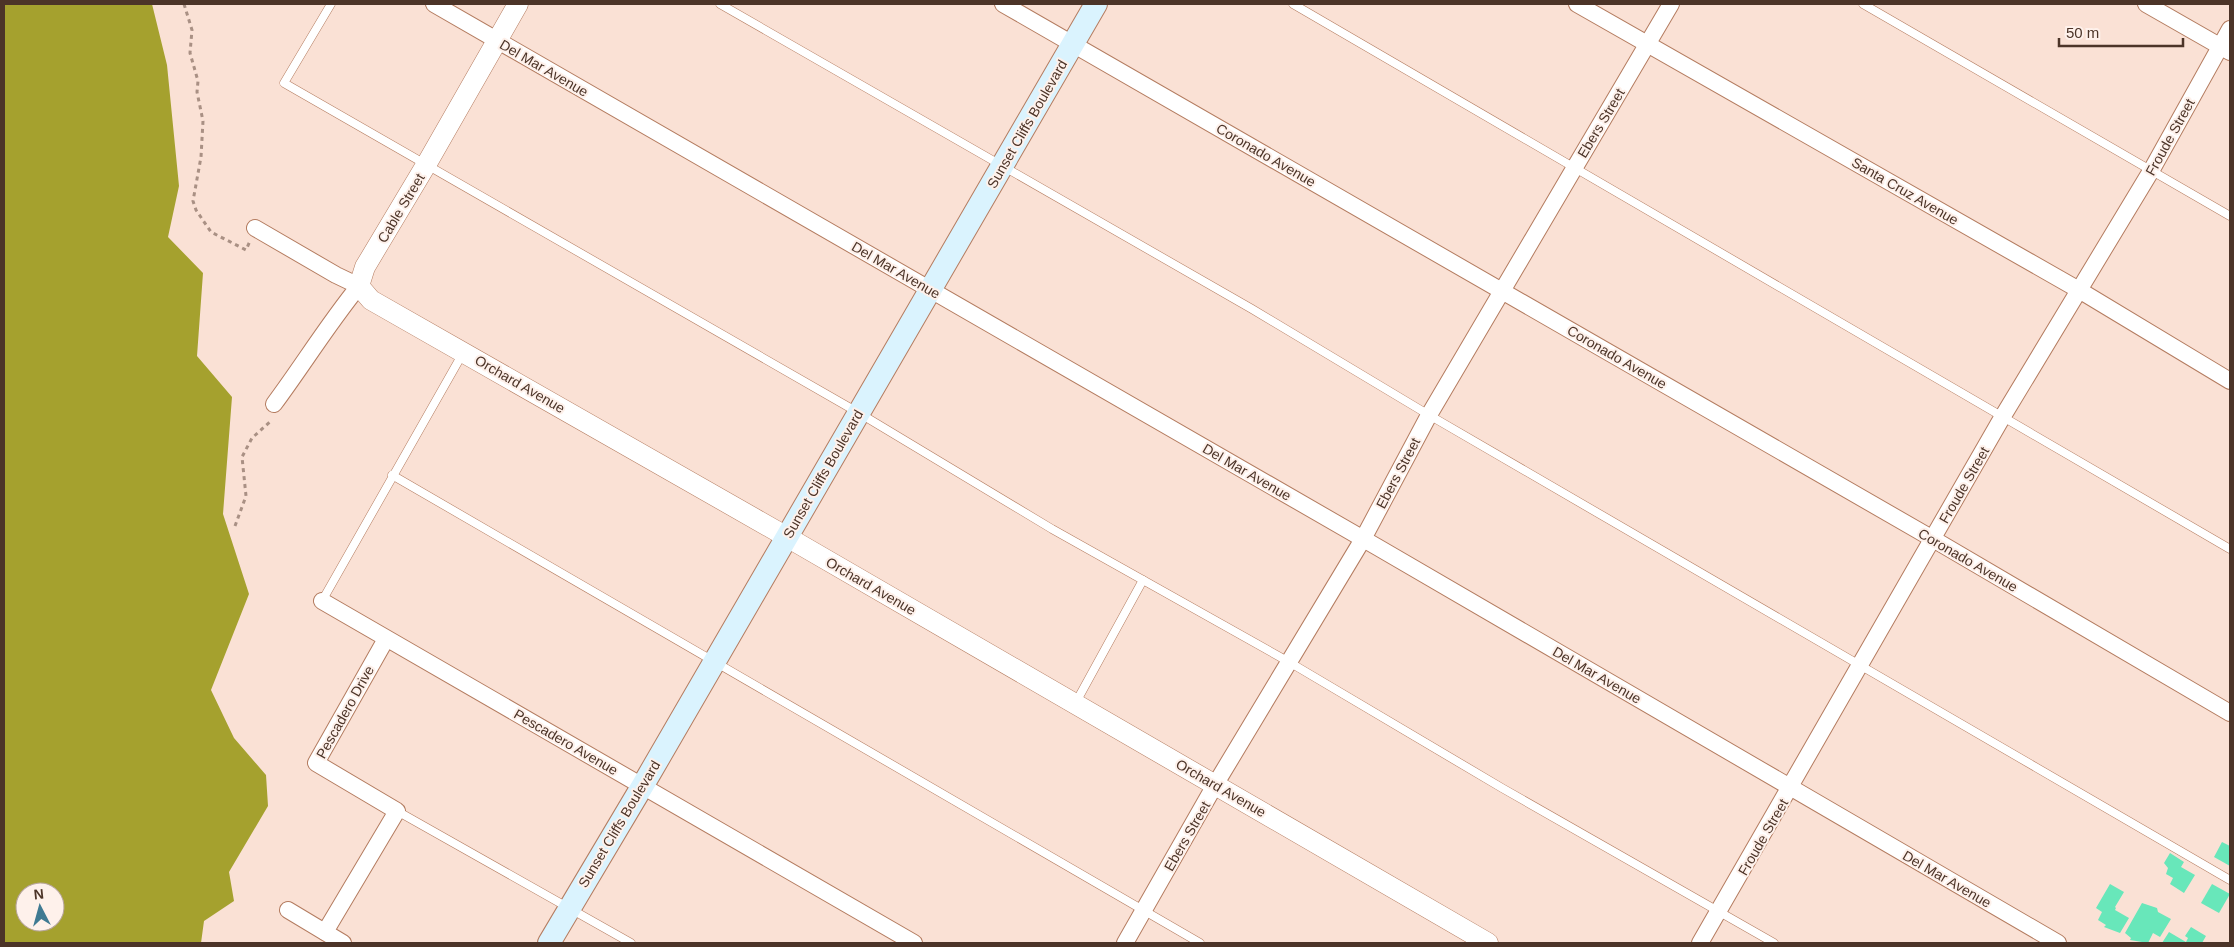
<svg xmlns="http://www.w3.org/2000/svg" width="2234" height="947" font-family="Arial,sans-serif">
	<rect width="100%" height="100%" fill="#fae1d5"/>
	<path fill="#a5a12e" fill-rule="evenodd" d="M 4,4 L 152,4 L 167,65 L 179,186 L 168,237 L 203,273 L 197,356 L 232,397 L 223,514 L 249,594 L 211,690 L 234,738 L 266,775 L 268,806 L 229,872 L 234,901 L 204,921 L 201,943 L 4,943 ZM 25,892 L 55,892 L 55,922 L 25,922 Z"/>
	<g fill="#68e7ba">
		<path d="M 2222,842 L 2230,846 L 2230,866 L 2214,857 Z"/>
		<path d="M 2170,853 L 2184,862 L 2181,867 L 2195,875 L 2184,893 L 2170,884 L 2173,878 L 2166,874 L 2168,868 L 2164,863 Z"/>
		<path d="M 2110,884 L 2124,892 L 2115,907 L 2116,908 L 2115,910 L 2129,918 L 2120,933 L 2104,927 L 2106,925 L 2098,920 L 2102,912 L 2096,908 Z"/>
		<path d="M 2212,884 L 2230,894 L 2219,913 L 2201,903 Z"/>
		<path d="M 2142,903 L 2157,908 L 2158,912 L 2171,919 L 2160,937 L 2153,933 L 2148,943 L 2130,940 L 2131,938 L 2125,933 Z"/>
		<path d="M 2191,927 L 2206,936 L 2202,943 L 2162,943 L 2169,932 L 2186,942 L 2188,938 L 2185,936 Z"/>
	</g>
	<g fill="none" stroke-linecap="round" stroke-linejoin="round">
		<g stroke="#b47c60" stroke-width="9">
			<g id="service">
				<path d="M 331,4 L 284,83 L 859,413 L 1052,529 L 1289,662 L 1502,788 L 1774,943"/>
				<path d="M 720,4 L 1252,309 L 1429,415 L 2230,880"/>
				<path d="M 1293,4 L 2230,549"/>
				<path d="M 1863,4 L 2230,216"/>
				<path d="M 392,475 L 1200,943"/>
				<path d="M 322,601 L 463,353"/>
				<path d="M 1075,704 L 1143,580"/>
				<path d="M 397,811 L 631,943"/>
			</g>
		</g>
		<g stroke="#b47c60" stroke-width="18">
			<g id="minor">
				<path d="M 434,4 L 1379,548 L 2058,943"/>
				<path d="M 1003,4 L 1933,539 L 2230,713"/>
				<path d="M 1577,4 L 2079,290 L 2230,381"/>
				<path d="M 2146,4 L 2230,52"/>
				<path d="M 255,228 L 336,275 L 359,286 C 328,324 303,365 274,404"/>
				<path d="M 322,601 L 914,943"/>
				<path d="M 288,910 L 343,943"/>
				<path d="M 325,932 L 397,811 L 316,763 L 386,639"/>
				<path d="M 1125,943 L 1215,785 L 1363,539 L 1429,415 L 1671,4"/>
				<path d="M 1700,943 L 2003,416 L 2151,171 L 2230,29"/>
			</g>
		</g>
		<g stroke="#b47c60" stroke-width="21">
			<path id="tertiary" d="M 518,4 L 426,165 L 365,267 L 359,286 L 371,300 L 787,537 L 1488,943"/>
		</g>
		<g stroke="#b47c60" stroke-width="24">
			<path id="secondary" d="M 549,943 L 643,785 L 1096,4"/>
		</g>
		<g stroke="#a99084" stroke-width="3" stroke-dasharray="4 4" stroke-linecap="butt">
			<path d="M 184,4 L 192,30 L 190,53 L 198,81 L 197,92 L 203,121 L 201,157 L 193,201 L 196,210 L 211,232 L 246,250 L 250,241"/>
			<path d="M 235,526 L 246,496 L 242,457 L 252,438 L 272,420"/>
		</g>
		<use href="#service" stroke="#fff" stroke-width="8"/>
		<use href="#minor" stroke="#fff" stroke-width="16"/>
		<use href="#tertiary" stroke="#fff" stroke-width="20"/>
		<use href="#secondary" stroke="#daf3fe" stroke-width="22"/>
	</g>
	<g text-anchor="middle" stroke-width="4" stroke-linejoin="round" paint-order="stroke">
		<g font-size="14" fill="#4c3428" stroke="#fef1eb">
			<text transform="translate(544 68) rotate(30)" y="5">Del Mar Avenue</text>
			<text transform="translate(1601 123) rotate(-59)" y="5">Ebers Street</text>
			<text transform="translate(1027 124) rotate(-60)" y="5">Sunset Cliffs Boulevard</text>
			<text transform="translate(2170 137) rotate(-61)" y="5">Froude Street</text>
			<text transform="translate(1266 155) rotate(30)" y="5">Coronado Avenue</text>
			<text transform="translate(1905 191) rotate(30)" y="5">Santa Cruz Avenue</text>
			<text transform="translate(401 208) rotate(-59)" y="5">Cable Street</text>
			<text transform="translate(896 270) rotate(30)" y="5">Del Mar Avenue</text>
			<text transform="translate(1617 357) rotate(30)" y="5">Coronado Avenue</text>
			<text transform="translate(520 384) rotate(30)" y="5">Orchard Avenue</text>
			<text transform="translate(1247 472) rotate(30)" y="5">Del Mar Avenue</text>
			<text transform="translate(1398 473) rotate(-62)" y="5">Ebers Street</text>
			<text transform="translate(823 474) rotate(-60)" y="5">Sunset Cliffs Boulevard</text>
			<text transform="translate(1964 485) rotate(-60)" y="5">Froude Street</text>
			<text transform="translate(1968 560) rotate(30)" y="5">Coronado Avenue</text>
			<text transform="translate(871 586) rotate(30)" y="5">Orchard Avenue</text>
			<text transform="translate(1597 675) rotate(30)" y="5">Del Mar Avenue</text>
			<text transform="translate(345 712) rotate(-61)" y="5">Pescadero Drive</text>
			<text transform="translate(566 742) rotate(30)" y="5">Pescadero Avenue</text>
			<text transform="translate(1221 788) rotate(30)" y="5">Orchard Avenue</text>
			<text transform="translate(619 824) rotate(-59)" y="5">Sunset Cliffs Boulevard</text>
			<text transform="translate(1187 836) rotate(-60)" y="5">Ebers Street</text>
			<text transform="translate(1763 837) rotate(-60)" y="5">Froude Street</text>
			<text transform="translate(1947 879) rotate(30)" y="5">Del Mar Avenue</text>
		</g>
	</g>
	<rect width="2234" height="947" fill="none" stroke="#4c3428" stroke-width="10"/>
	<g transform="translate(40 907) rotate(354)"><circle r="24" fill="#fef1eb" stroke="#b7a59d"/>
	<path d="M0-4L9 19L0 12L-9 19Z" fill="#3f7a92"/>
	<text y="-8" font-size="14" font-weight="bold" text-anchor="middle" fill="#4c3428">N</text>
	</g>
	<path d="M2059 38v8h124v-8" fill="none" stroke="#4c3428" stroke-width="2.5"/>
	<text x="2066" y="38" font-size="15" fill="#4c3428" stroke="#fef1eb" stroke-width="4" paint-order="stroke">50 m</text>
</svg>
